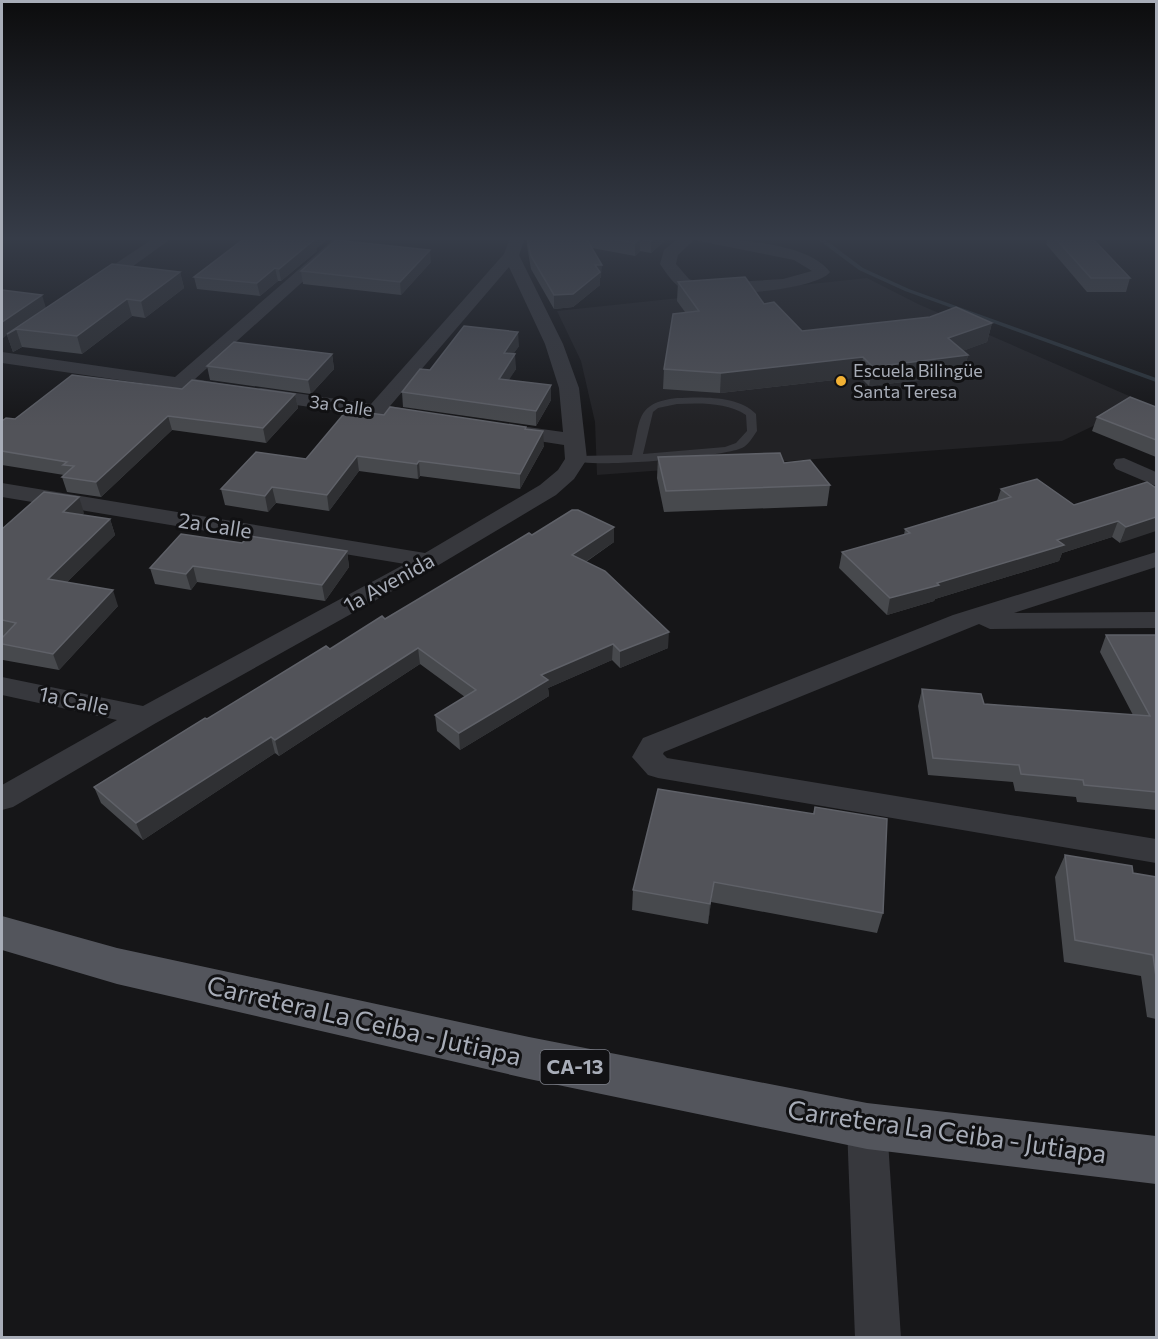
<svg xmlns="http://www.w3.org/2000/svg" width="1158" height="1339" font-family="Commissioner,sans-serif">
	<rect width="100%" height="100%" fill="#161618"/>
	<path fill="#222225" d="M 867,278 L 918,304 L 1143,402 L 1062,441 L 597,475 L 595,422 L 581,361 L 557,311 Z"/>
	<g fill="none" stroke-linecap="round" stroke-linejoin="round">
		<path fill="#2c353c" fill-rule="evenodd" d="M 816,238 L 823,238 L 863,268 L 909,289 L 1156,378 L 1156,382 L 905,291 L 859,270 Z"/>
		<path fill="#37383d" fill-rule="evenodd" d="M 677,398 C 701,397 738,395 756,414 L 757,431 C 753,437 748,445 742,448 C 722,457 584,470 571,459 L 576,456 L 632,455 C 641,420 635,403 677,398 ZM 677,404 C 699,403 727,402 746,415 L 747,431 L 736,443 L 725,447 L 643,454 L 653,412 L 658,408 Z"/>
		<g fill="#37383d" fill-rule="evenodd">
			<path d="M 154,238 L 172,238 L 100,290 L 88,290 L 86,286 L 88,282 Z"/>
			<path d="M 335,238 L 351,238 L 195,379 L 230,385 L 233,389 L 230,393 L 223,395 L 2,363 L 2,352 L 175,377 Z"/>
			<path d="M 510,238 L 522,238 L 524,241 L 519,255 L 563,344 L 579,388 L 587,459 L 574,479 L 556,495 L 437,566 L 156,723 L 13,807 L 2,810 L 2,785 L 117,720 L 2,695 L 2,677 L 143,706 L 405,564 L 2,497 L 2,483 L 425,553 L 540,485 L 558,470 L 565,459 L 564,445 L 507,436 L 500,434 L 497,430 L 500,426 L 507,424 L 563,432 L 559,388 L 545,344 L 509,267 L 390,406 L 429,413 L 432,417 L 429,421 L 422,423 L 261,400 L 254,398 L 251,394 L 254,390 L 261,388 L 371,404 L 504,254 Z"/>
			<path d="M 678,238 C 716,238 806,239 830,272 C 816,291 707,299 686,290 C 674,286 667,274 660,264 L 664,250 ZM 694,240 L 794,260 L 812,271 L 783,279 L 700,284 L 689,279 L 676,264 L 678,255 Z"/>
			<path d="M 1124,458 L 1156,472 L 1156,486 L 1116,469 L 1113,464 L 1116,459 Z"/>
			<path d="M 1156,552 L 1156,567 L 1014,613 L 1156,612 L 1156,628 L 990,629 L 979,624 L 664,752 L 663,754 L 667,758 L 1156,839 L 1156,863 L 658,778 L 648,775 L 632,757 L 643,738 L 953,615 Z"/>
			<path d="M 867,1107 L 881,1113 L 887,1126 L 901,1338 L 855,1338 L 847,1126 L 853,1113 Z"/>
		</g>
		<path fill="#53555c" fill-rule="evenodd" d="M 2,916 L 117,948 L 529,1037 L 867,1103 L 1156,1136 L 1156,1184 L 867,1149 L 529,1079 L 117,984 L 2,950 Z"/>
	</g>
	<g fill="#47494d">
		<path d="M 527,238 L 668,238 L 651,253 L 640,251 L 635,256 L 592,248 L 601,278 L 600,278 L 600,285 L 573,307 L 554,309 L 531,269 L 527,246 Z"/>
		<path d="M 942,238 L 980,238 L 980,240 Z"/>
		<path d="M 1048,238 L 1092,238 L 1130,278 L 1126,292 L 1087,292 L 1046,244 Z"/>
		<path d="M 316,249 L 317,251 L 281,281 L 278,281 L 260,296 L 197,289 L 194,277 Z"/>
		<path d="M 431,262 L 401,295 L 303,284 L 301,271 Z"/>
		<path d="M 180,272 L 184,288 L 145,318 L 132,316 L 82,354 L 22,347 L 13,352 L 7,335 L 46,308 Z"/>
		<path d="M 678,282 L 764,304 L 802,331 L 992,323 L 987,342 L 962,351 L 968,355 L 963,375 L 869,386 L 860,377 L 720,393 L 663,389 L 664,369 L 685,312 L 677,301 Z"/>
		<path d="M 519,346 L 513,354 L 516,369 L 508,380 L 551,400 L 536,426 L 403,407 L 402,392 L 430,370 Z"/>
		<path d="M 332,354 L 334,369 L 311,394 L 210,380 L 207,366 Z"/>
		<path d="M 182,389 L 295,394 L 298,408 L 266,443 L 172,430 L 101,497 L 67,492 L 62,477 L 64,475 L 2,465 L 2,421 Z"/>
		<path d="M 1156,407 L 1156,457 L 1092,431 L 1097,417 Z"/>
		<path d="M 384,415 L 526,429 L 544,446 L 520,489 L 420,476 L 418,479 L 359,471 L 329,511 L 276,503 L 268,512 L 225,505 L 221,489 L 306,459 Z"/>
		<path d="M 658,457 L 784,463 L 830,485 L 827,506 L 664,512 L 657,478 Z"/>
		<path d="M 1147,482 L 1120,543 L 1112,537 L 1062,553 L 1059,561 L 935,599 L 934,601 L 887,615 L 839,568 L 842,552 L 904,535 L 905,529 L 997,501 L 1001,489 L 1074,505 Z"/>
		<path d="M 84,513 L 82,515 L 110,519 L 115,535 L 67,582 L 118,606 L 59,670 L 3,660 L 2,656 L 2,638 L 3,636 L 2,636 L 2,529 Z"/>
		<path d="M 614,527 L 614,542 L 586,562 L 668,648 L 620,668 L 612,660 L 548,688 L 549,696 L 460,750 L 437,731 L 435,715 L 465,697 L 420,664 L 279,756 L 275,753 L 143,840 L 101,803 L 94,787 L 207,719 L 532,535 Z"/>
		<path d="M 242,543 L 347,551 L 349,567 L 325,601 L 197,582 L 191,590 L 155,584 L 150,568 Z"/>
		<path d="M 1106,635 L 1156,635 L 1156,810 L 1077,802 L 1076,797 L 1015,791 L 1013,782 L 928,775 L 918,706 L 922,689 L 984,704 L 1133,715 L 1100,652 Z"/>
		<path d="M 815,807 L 883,913 L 877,933 L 711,902 L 708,924 L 632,910 L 633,890 L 813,814 Z"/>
		<path d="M 1065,855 L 1133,873 L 1156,877 L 1156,1019 L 1147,1017 L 1141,976 L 1064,962 L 1055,877 Z"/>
	</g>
	<g fill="#2f3033">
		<path d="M 313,238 L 329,238 L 316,249 L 317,251 L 281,281 L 279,269 Z"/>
		<path d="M 654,238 L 668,238 L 651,253 L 651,241 Z"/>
		<path d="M 640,239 L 640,251 L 635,256 L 635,243 Z"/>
		<path d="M 430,250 L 431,262 L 401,295 L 400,282 Z"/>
		<path d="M 595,265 L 602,265 L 601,278 L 600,278 L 600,285 L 573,307 L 554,309 L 554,295 Z"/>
		<path d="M 275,268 L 278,281 L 260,296 L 257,283 Z"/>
		<path d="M 180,272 L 184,288 L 145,318 L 141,301 Z"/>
		<path d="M 42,295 L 46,308 L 16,329 L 22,347 L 13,352 L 7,335 L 2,339 L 2,322 Z"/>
		<path d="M 127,299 L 132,316 L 82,354 L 77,336 Z"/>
		<path d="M 992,323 L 987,342 L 944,358 L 948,338 Z"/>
		<path d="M 518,332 L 519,346 L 504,367 L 504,353 Z"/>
		<path d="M 332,354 L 334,369 L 311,394 L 308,380 Z"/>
		<path d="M 515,354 L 516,369 L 500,394 L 499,379 Z"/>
		<path d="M 968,355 L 963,375 L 869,386 L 873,367 Z"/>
		<path d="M 863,357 L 860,377 L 720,393 L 721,373 Z"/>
		<path d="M 551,385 L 551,400 L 536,426 L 536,411 Z"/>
		<path d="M 295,394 L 298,408 L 266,443 L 263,428 Z"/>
		<path d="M 168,416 L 172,430 L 101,497 L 96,482 Z"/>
		<path d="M 543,431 L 544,446 L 520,489 L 520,474 Z"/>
		<path d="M 357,456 L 359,471 L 329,511 L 327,495 Z"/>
		<path d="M 419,461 L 420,476 L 418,479 L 417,464 Z"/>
		<path d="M 272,487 L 276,503 L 268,512 L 265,496 Z"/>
		<path d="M 79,497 L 84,513 L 69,528 L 63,512 Z"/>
		<path d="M 1156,517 L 1156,531 L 1120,543 L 1126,527 Z"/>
		<path d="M 110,519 L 115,535 L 54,595 L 48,579 Z"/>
		<path d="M 1118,521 L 1112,537 L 1062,553 L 1059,561 L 935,599 L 934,601 L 887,615 L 890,598 L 937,583 L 1057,540 Z"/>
		<path d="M 614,527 L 614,542 L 572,571 L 572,555 Z"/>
		<path d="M 347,551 L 349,567 L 325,601 L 322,585 Z"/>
		<path d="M 193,566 L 197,582 L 191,590 L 186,574 Z"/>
		<path d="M 113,590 L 118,606 L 59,670 L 53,654 Z"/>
		<path d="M 669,632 L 668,648 L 620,668 L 620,651 Z"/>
		<path d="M 613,644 L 612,660 L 548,688 L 549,696 L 460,750 L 459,733 L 541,675 Z"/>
		<path d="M 418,648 L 420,664 L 279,756 L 275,740 Z"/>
		<path d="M 271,737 L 275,753 L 143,840 L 136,823 Z"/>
		<path d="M 714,882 L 711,902 L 708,924 L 710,904 Z"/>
	</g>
	<g fill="#525359" stroke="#5f6168" stroke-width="1.5">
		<path d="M 245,238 L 313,238 L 315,239 L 279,269 L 275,268 L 257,283 L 194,277 Z"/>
		<path d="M 527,238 L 586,238 L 602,265 L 595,265 L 600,272 L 573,294 L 554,295 L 531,256 Z"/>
		<path d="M 608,238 L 654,238 L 651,241 L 640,239 L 635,243 Z"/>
		<path d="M 1055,238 L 1092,238 L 1130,278 L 1091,278 Z"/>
		<path d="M 336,240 L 430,250 L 400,282 L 301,271 Z"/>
		<path d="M 112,264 L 180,272 L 141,301 L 127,299 L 77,336 L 16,329 L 7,334 Z"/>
		<path d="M 745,277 L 764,304 L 774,302 L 802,331 L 930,317 L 956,307 L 992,323 L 948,338 L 968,355 L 873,367 L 863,357 L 721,373 L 664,369 L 673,314 L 699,311 L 678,282 Z"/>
		<path d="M 2,290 L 42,295 L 2,322 Z"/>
		<path d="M 464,326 L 518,332 L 504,353 L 515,354 L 499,379 L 551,385 L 536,411 L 402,392 L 420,369 L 430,370 Z"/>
		<path d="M 234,342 L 332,354 L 308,380 L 207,366 Z"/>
		<path d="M 72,375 L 182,389 L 192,380 L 295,394 L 263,428 L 168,416 L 96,482 L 62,477 L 74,466 L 63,465 L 67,462 L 2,451 L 2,421 L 6,418 L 15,419 Z"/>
		<path d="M 1130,397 L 1156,407 L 1156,440 L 1097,417 Z"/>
		<path d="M 390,407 L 526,427 L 525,429 L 543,431 L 520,474 L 419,461 L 417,464 L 357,456 L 327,495 L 272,487 L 265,496 L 221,489 L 256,452 L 306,459 L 347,410 L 384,415 Z"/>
		<path d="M 780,453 L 784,463 L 810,460 L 830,485 L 666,491 L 658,457 Z"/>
		<path d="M 1037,479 L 1074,505 L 1147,482 L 1156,488 L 1156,517 L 1126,527 L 1118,521 L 1057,540 L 1064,545 L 937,583 L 939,585 L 890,598 L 842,552 L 910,533 L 905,529 L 1011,497 L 1001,489 Z"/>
		<path d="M 44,492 L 79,497 L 63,512 L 110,519 L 48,579 L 113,590 L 53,654 L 2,644 L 2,638 L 16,623 L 2,620 L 2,529 Z"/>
		<path d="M 572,510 L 578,510 L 614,527 L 572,555 L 605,571 L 669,632 L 620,651 L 613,644 L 541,675 L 548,680 L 459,733 L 435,715 L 476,690 L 418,648 L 275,740 L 271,737 L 136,823 L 94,787 L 205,718 L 207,719 L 326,646 L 330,649 L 382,616 L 385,619 L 529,533 L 532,535 Z"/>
		<path d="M 181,534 L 242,543 L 249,536 L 347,551 L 322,585 L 193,566 L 186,574 L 150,568 Z"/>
		<path d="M 1106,635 L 1156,635 L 1156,792 L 1084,785 L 1083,780 L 1021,774 L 1019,765 L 933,758 L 922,689 L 981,694 L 984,704 L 1150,716 Z"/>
		<path d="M 658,789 L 814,814 L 815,807 L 887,819 L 883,913 L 714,882 L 710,904 L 633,890 Z"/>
		<path d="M 1065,855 L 1132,866 L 1133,873 L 1156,877 L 1156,977 L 1153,955 L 1075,940 Z"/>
	</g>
	<linearGradient id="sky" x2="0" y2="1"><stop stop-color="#0c0c0d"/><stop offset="0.56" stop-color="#363c48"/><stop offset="1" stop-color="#363c48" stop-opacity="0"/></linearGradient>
	<rect width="1158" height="426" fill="url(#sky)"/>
	<circle fill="#f2b134" stroke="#111113" stroke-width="2" cx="841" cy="381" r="6"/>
	<g text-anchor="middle" stroke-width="6" stroke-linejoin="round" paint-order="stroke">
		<g font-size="18" fill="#a8adb8" stroke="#111113" text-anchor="start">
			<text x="853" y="377">Escuela Bilingüe<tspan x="853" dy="21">Santa Teresa</tspan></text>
		</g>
		<g font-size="18" fill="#a8adb8" stroke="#111113">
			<text transform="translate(341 406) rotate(8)" y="6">3a Calle</text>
		</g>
		<rect fill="#111113" stroke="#7b7e86" stroke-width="1.5" x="540.5" y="1050" width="69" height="34" rx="4.5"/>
		<g font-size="20" font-weight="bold" fill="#a8adb8">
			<text x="575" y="1074">CA-13</text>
		</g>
		<g font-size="21" fill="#a8adb8" stroke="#111113">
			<text transform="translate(215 526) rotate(9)" y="7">2a Calle</text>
			<text transform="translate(389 583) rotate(-29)" y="7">1a Avenida</text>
			<text transform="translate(74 701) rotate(12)" y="7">1a Calle</text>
		</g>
		<g font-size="26" fill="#a8adb8" stroke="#111113">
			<text transform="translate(364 1021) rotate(13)" y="9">Carretera La Ceiba - Jutiapa</text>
			<text transform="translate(947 1132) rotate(8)" y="9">Carretera La Ceiba - Jutiapa</text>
		</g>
	</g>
	<rect width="1158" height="1339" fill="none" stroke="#a8adb8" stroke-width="6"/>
</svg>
